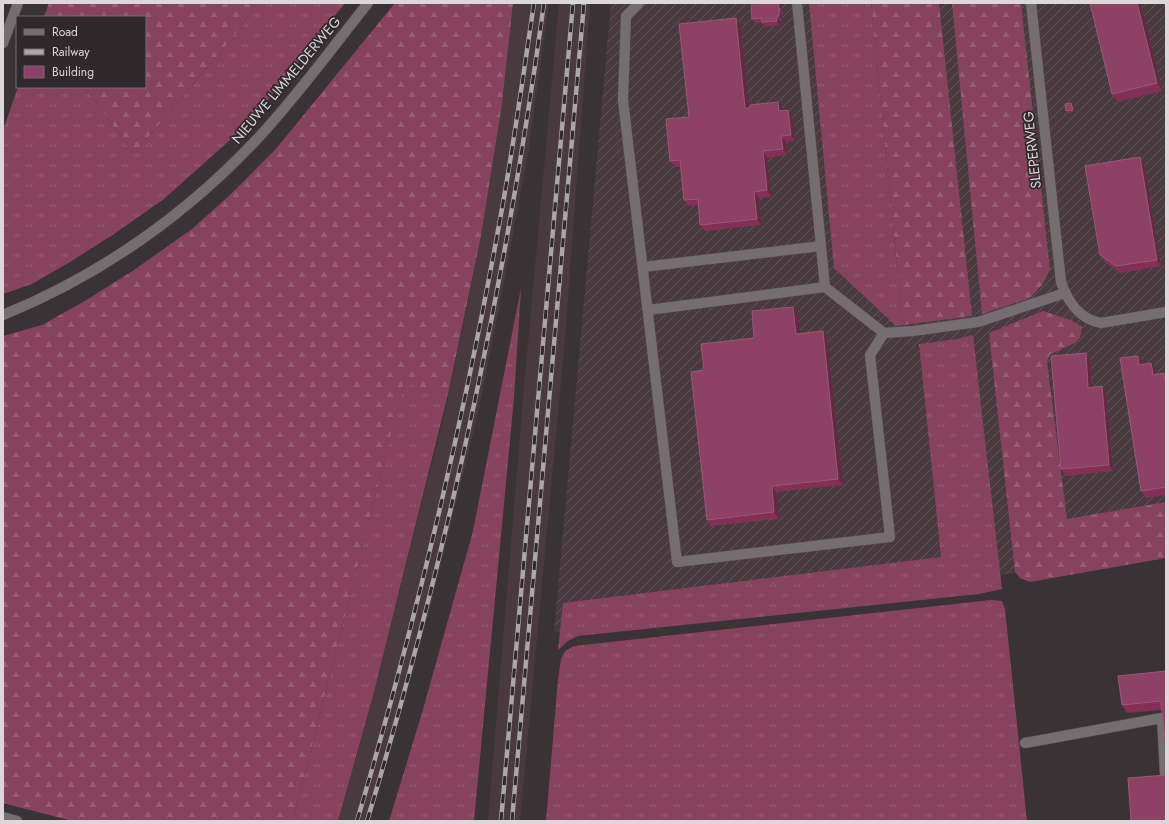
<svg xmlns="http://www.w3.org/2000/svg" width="1169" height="824" font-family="Jost,sans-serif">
	<defs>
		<pattern id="industrial-furrows" width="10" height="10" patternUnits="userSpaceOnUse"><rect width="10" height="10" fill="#483a3f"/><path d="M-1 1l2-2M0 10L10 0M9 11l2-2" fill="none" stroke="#62565a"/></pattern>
		<pattern id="grass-tufts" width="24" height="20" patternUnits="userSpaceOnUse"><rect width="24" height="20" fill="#87425e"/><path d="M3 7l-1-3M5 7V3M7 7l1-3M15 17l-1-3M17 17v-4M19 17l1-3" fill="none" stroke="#975d74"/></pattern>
		<pattern id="forest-firs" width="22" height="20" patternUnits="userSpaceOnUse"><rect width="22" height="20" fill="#87425e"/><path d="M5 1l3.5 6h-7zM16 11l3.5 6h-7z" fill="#975d74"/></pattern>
	</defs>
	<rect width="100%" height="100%" fill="#3a3335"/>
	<g fill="#483a3f">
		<path d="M 513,3 L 549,3 L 528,155 L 493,340 L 474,430 L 431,604 L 370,821 L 338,821 L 374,692 L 446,407 L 481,236 L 502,104 Z"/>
		<path d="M 559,3 L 590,3 L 565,338 L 520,821 L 488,821 L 522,410 Z"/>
	</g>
	<path fill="url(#industrial-furrows)" d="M 611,3 L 1166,3 L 1166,551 L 1031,571 L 554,632 Z"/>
	<g fill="url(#grass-tufts)">
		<path d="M 256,3 L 345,3 L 286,78 L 250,122 L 164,199 L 111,236 L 70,262 L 32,284 L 3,294 L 3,130 L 18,87 L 85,87 L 134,154 L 241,28 Z"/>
		<path d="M 809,3 L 871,3 L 903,325 L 896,326 L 834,268 Z"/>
		<path d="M 521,288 L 514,398 L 474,821 L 389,821 L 422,713 L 473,531 Z"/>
		<path d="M 973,335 L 1002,589 L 979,594 L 578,636 L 568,641 L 558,650 L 563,603 L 941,557 L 919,344 L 957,339 Z"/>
		<path d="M 404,382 L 448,394 L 374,692 L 338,821 L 293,821 Z"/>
		<path d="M 991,600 L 1002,601 L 1005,609 L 1027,821 L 546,821 L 558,679 L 561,659 L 565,651 L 574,646 Z"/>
	</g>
	<g fill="url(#forest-firs)">
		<path d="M 49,3 L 256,3 L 241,28 L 134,154 L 85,87 L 145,87 L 145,17 L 44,17 Z"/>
		<path d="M 395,3 L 513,3 L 502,104 L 481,236 L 448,394 L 404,383 L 293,821 L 72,821 L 3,803 L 3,336 L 42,325 L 85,301 L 134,270 L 192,229 L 231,194 L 275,150 Z"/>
		<path d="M 871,3 L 939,3 L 972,316 L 903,325 Z"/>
		<path d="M 952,3 L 1021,3 L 1050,270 L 1042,285 L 1030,298 L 982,314 Z"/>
		<path d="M 1043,311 L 1071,320 L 1082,327 L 1080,338 L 1075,343 L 1051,354 L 1049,356 L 1047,362 L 1067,519 L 1166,502 L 1166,558 L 1030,582 L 1020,578 L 1015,572 L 989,333 Z"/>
	</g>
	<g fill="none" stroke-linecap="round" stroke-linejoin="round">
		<g stroke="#554f52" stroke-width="11">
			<g id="minor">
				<path d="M 639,3 L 626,16 L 623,100 L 677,562 L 890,537 L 870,355 L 884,333"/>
				<path d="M 797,3 L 825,287 L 884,333 L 913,331 L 978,322 L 1065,293"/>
				<path d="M 1031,3 L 1061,282 C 1068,302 1079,319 1101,323 L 1166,312"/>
				<path d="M 3,43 L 18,3"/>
				<path d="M 643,267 L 821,246"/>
				<path d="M 648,310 L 825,287"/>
				<path d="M 3,315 C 101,275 187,214 259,137 C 298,95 332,48 368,3"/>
				<path d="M 1025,743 L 1162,718 L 1165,775"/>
				<path d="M 3,817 L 17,821"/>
			</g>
		</g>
		<use href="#minor" stroke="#756d70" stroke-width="10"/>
		<g stroke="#aba6a7" stroke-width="4.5">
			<g id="rail">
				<path d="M 357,821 C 417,618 466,411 503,203 C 515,136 524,70 534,3"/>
				<path d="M 367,821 C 448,554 506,280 544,3"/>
				<path d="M 501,821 L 573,3"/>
				<path d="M 512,821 L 584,3"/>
			</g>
		</g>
		<use href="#rail" stroke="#30292b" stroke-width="3" stroke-dasharray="9" stroke-linecap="butt"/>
	</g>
	<g fill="#832f57">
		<path d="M 759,3 L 779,3 L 781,7 L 782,12 L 783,14 L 782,15 L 782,21 L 780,21 L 780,25 L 765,27 L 762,23 L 755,23 L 752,19 L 760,5 Z"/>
		<path d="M 1141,3 L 1162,91 L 1118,102 L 1112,94 Z"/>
		<path d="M 736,18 L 740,24 L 749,108 L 782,108 L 782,110 L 788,110 L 792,116 L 795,141 L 786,142 L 787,155 L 767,158 L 771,197 L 759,198 L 761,225 L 705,231 L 700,225 L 698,205 L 688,206 L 684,200 L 680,167 L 675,167 L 670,161 Z"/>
		<path d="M 1073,105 L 1074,112 L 1067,113 L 1066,111 Z"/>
		<path d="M 1144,163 L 1161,266 L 1120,273 L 1105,262 L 1100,255 Z"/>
		<path d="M 798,313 L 800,333 L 823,331 L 827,337 L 843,485 L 776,492 L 779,519 L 711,526 L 707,520 L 704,370 L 754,338 Z"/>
		<path d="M 1086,353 L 1090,359 L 1092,387 L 1106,393 L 1113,471 L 1066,476 L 1061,469 Z"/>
		<path d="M 1138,356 L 1142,362 L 1143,364 L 1155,369 L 1156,374 L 1164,373 L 1166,377 L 1166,495 L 1146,498 L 1141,491 Z"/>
		<path d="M 1166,671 L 1162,710 L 1127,713 L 1122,705 Z"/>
	</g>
	<g fill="#622943">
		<path d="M 778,3 L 781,7 L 782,12 L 779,8 Z"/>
		<path d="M 1137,3 L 1141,3 L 1162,91 L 1157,83 Z"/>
		<path d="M 779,11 L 782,15 L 782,21 L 779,16 Z"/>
		<path d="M 777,16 L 780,21 L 780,25 L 777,21 Z"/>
		<path d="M 736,18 L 740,24 L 750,115 L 745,108 Z"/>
		<path d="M 778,102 L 782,108 L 783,117 L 779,111 Z"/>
		<path d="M 1071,103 L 1073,105 L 1074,112 L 1073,110 Z"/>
		<path d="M 788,110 L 792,116 L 795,141 L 791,135 Z"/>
		<path d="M 781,136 L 786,142 L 787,155 L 783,149 Z"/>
		<path d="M 763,151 L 767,158 L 771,197 L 767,190 Z"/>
		<path d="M 1140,157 L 1144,163 L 1161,266 L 1157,260 Z"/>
		<path d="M 754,192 L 759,198 L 761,225 L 757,219 Z"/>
		<path d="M 793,307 L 798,313 L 801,340 L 796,334 Z"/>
		<path d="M 823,331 L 827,337 L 843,485 L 838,479 Z"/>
		<path d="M 1086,353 L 1090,359 L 1092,394 L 1088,388 Z"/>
		<path d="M 1138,356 L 1142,362 L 1144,371 L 1139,365 Z"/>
		<path d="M 1151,363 L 1155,369 L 1157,381 L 1153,375 Z"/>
		<path d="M 1164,373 L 1166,377 L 1166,388 Z"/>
		<path d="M 1102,386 L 1106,393 L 1113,471 L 1109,465 Z"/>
		<path d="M 772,486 L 776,492 L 779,519 L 774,512 Z"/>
	</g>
	<g fill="#8c4165" stroke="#995977">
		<path d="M 759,3 L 778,3 L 779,8 L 780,9 L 779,11 L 779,16 L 777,16 L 777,21 L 762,22 L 761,18 L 752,19 L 751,5 L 760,5 Z"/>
		<path d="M 1090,3 L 1137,3 L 1157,83 L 1112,94 Z"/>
		<path d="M 736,18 L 745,108 L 750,108 L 750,105 L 778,102 L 779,111 L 788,110 L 791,135 L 781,136 L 783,149 L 763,151 L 767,190 L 754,192 L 757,219 L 700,225 L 698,199 L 684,200 L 680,160 L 670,161 L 666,119 L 689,117 L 679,24 Z"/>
		<path d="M 1071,103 L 1073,110 L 1066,111 L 1065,104 Z"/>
		<path d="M 1140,157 L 1157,260 L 1116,266 L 1100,255 L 1085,166 Z"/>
		<path d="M 793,307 L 796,334 L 823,331 L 838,479 L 772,486 L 774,512 L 707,520 L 691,372 L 704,370 L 701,344 L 754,338 L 752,311 Z"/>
		<path d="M 1086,353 L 1088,388 L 1102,386 L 1109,465 L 1061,469 L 1051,356 Z"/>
		<path d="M 1138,356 L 1139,365 L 1151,363 L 1153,375 L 1164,373 L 1166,388 L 1166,487 L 1141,491 L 1120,358 Z"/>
		<path d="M 1166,671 L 1166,749 L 1161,701 L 1122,705 L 1118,676 Z"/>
		<path d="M 1166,775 L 1166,821 L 1131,821 L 1128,778 Z"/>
	</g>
	<g text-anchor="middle" stroke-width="3.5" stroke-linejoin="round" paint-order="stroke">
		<g font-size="14" fill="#dcd8d9" stroke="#30292b">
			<text transform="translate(286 80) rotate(-50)" y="5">NIEUWE LIMMELDERWEG</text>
			<text transform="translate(1032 150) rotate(-96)" y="5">SLEPERWEG</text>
		</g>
	</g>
	<rect width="1169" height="824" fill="none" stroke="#dcd8d9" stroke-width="8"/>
	<rect x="16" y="16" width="130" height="72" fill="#30292b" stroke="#756f71"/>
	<rect x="24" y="29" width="20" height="6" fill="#756d70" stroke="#756f71"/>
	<text x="52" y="36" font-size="12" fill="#dcd8d9">Road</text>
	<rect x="24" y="49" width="20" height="6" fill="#aba6a7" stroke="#756f71"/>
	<text x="52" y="56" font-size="12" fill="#dcd8d9">Railway</text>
	<rect x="24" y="66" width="20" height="12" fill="#8c4165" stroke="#756f71"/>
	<text x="52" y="76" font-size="12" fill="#dcd8d9">Building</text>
</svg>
